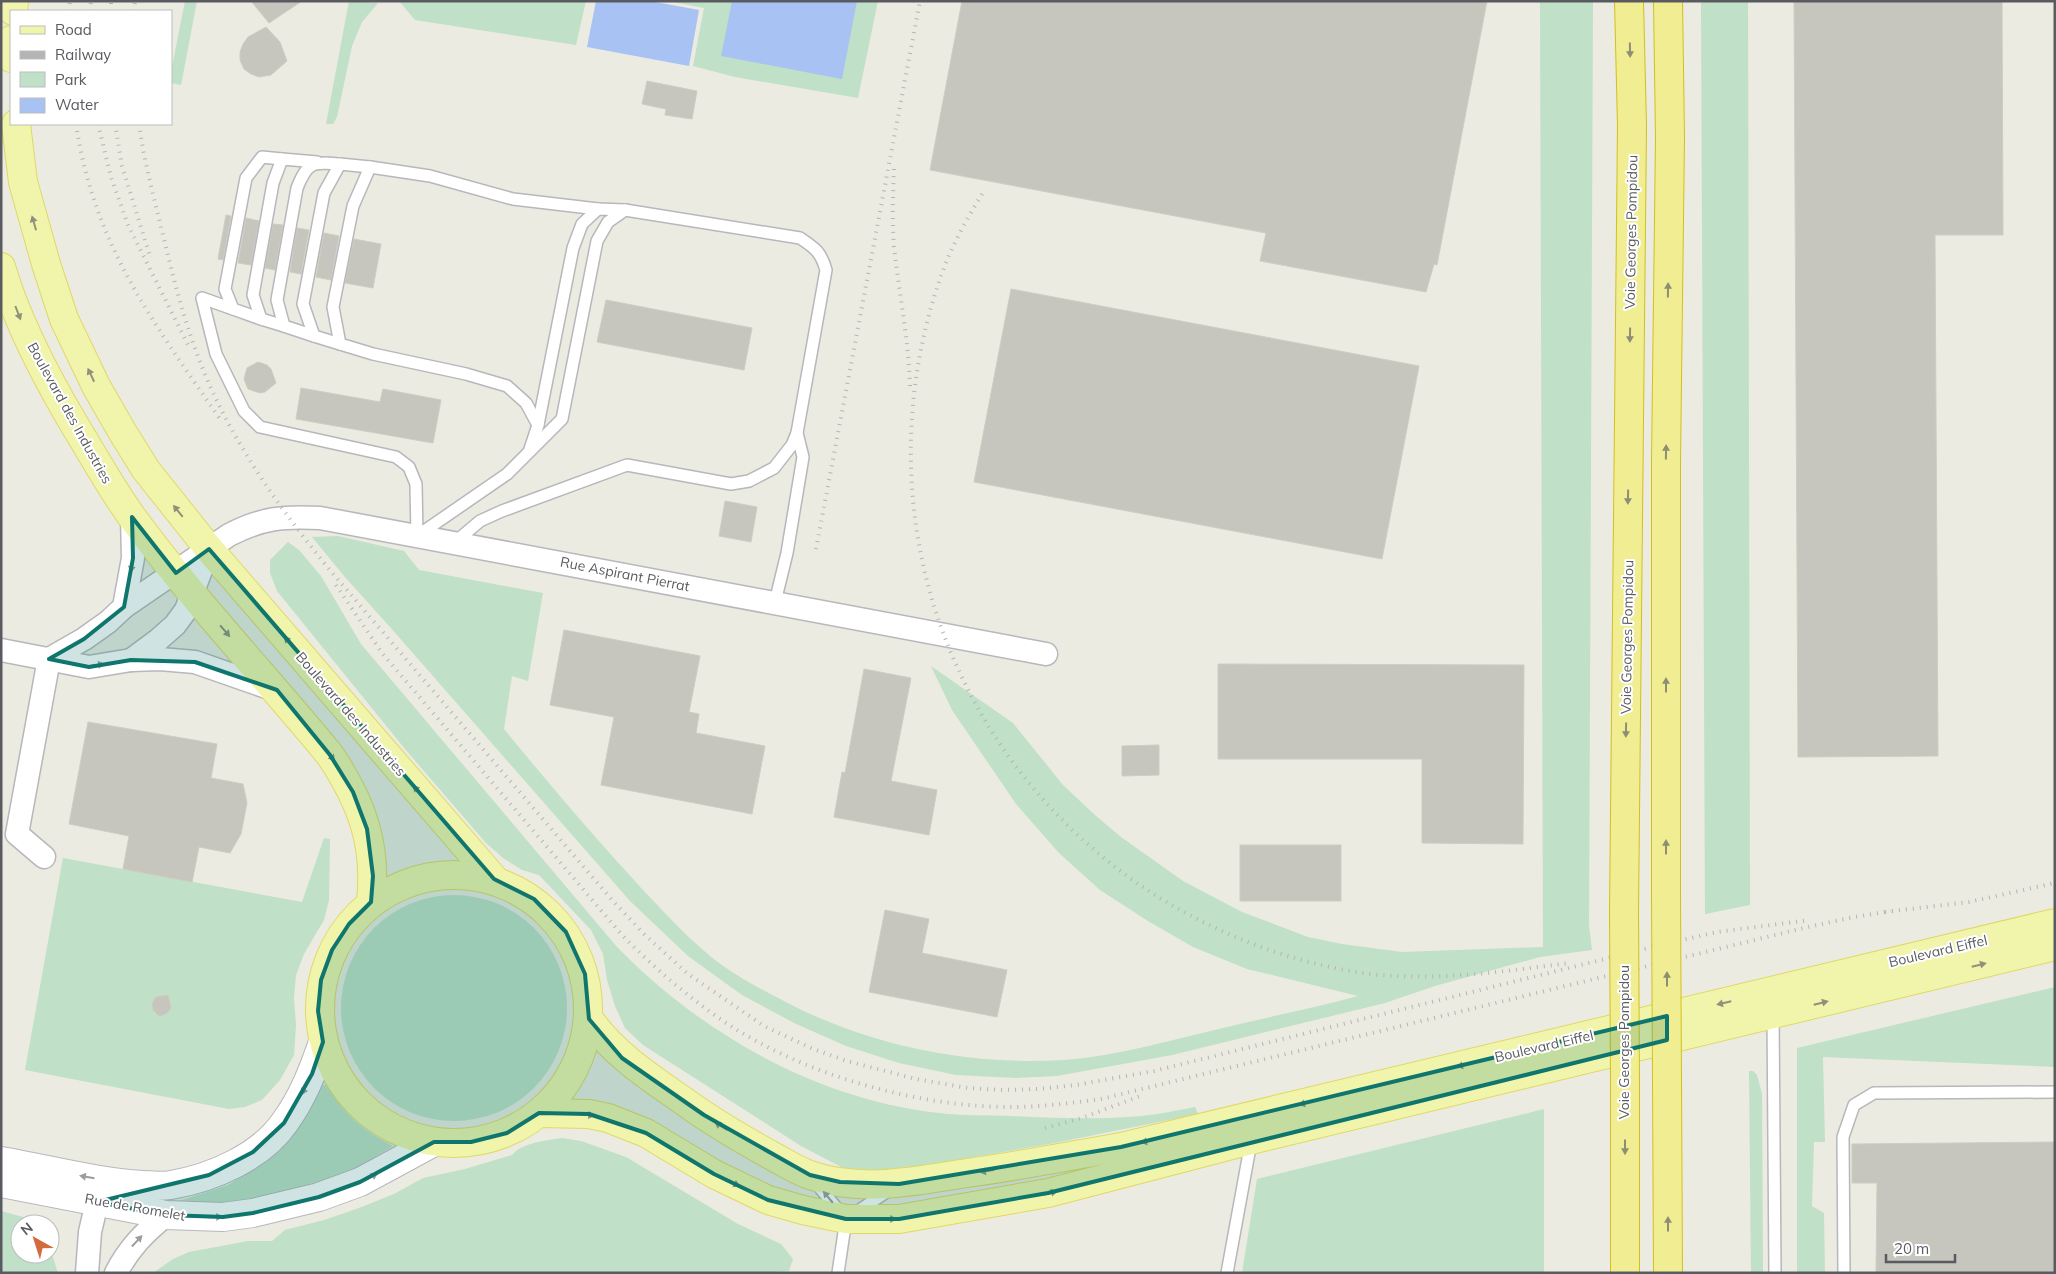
<svg xmlns="http://www.w3.org/2000/svg" width="2056" height="1274" font-family="Mulish,sans-serif">
	<rect width="100%" height="100%" fill="#ebebe1"/>
	<g fill="#c0e0c7">
		<path d="M 185,1 L 197,1 L 181,85 L 171,83 L 171,72 Z"/>
		<path d="M 349,1 L 378,3 L 362,22 L 352,46 L 337,117 L 333,124 L 326,124 Z"/>
		<path d="M 399,1 L 586,1 L 576,45 L 415,20 Z"/>
		<path d="M 668,1 L 878,1 L 858,98 L 735,77 L 693,66 L 704,8 Z"/>
		<path d="M 1540,1 L 1593,1 L 1589,925 L 1592,950 L 1540,957 L 1435,986 L 1385,1003 L 1172,1055 L 1057,1076 L 1016,1078 L 956,1075 L 899,1063 L 846,1046 L 794,1023 L 742,995 L 688,956 L 630,901 L 390,627 L 344,576 L 312,537 L 338,536 L 404,551 L 419,570 L 543,593 L 528,681 L 512,676 L 504,729 C 549,784 595,838 643,890 C 665,913 686,936 710,956 C 732,974 757,987 782,1000 C 866,1045 968,1066 1064,1060 C 1118,1056 1171,1040 1223,1028 C 1268,1017 1314,1008 1358,996 L 1247,969 L 1193,947 L 1148,921 L 1100,890 L 1059,853 L 1016,804 L 952,710 L 931,666 L 1013,723 L 1063,785 L 1096,816 L 1121,837 L 1183,881 L 1242,912 L 1308,937 L 1342,944 L 1402,952 L 1543,947 Z"/>
		<path d="M 1701,1 L 1748,1 L 1750,905 L 1705,914 Z"/>
		<path d="M 288,542 L 299,550 L 321,576 L 361,644 L 617,947 C 704,1036 823,1103 949,1114 C 969,1116 990,1115 1010,1116 C 1054,1118 1099,1120 1142,1116 C 1160,1114 1178,1110 1195,1107 L 1198,1114 L 1055,1143 L 935,1164 L 881,1171 L 847,1170 L 801,1146 L 643,1045 L 625,1028 L 615,1006 L 607,980 L 603,954 L 591,930 L 539,875 L 522,870 L 503,858 L 486,843 L 405,749 L 277,591 L 270,573 L 270,560 Z"/>
		<path d="M 324,838 L 330,839 L 329,900 L 324,920 L 304,954 L 296,975 L 294,997 L 296,1025 L 294,1055 L 280,1080 L 262,1100 L 245,1107 L 229,1109 L 25,1070 L 63,858 L 302,902 Z"/>
		<circle cx="454" cy="1008" r="113"/>
		<path d="M 2055,987 L 2055,1067 L 1823,1057 L 1825,1142 L 1814,1142 L 1812,1206 L 1824,1213 L 1825,1273 L 1797,1273 L 1797,1048 Z"/>
		<path d="M 1749,1071 L 1753,1071 L 1757,1075 L 1762,1094 L 1763,1273 L 1751,1273 Z"/>
		<path d="M 323,1085 L 326,1085 C 346,1116 361,1129 393,1146 L 346,1174 L 236,1204 L 164,1206 L 228,1185 L 258,1166 L 293,1135 L 311,1108 Z"/>
		<path d="M 1544,1109 L 1544,1273 L 1242,1273 L 1257,1179 Z"/>
		<path d="M 562,1138 L 581,1141 L 626,1157 L 738,1224 L 781,1244 L 793,1259 L 789,1271 L 760,1273 L 153,1273 L 173,1259 L 189,1252 L 248,1241 L 272,1241 L 285,1230 L 324,1220 L 359,1208 L 394,1194 L 423,1178 L 465,1169 L 512,1155 C 523,1142 545,1141 562,1138 Z"/>
		<path d="M 1,1211 L 23,1217 L 32,1224 L 20,1224 L 20,1254 L 50,1254 L 50,1248 L 58,1273 L 1,1273 Z"/>
	</g>
	<g fill="#a8c2f4">
		<path d="M 596,1 L 650,1 L 699,10 L 689,66 L 587,47 Z"/>
		<path d="M 732,1 L 857,1 L 842,79 L 721,56 Z"/>
	</g>
	<g fill="#c6c5be" stroke="#cfcdc0">
		<path d="M 251,1 L 302,1 L 269,23 Z"/>
		<path d="M 962,1 L 1487,1 L 1437,265 L 1434,264 L 1426,292 L 1260,261 L 1266,233 L 930,170 Z"/>
		<path d="M 1794,1 L 2002,1 L 2003,235 L 1935,235 L 1938,756 L 1798,757 Z"/>
		<path d="M 266,27 L 280,42 L 287,61 L 271,75 L 259,77 L 251,74 L 244,69 L 240,60 L 240,52 L 243,44 L 248,37 Z"/>
		<path d="M 647,81 L 697,91 L 692,119 L 665,115 L 666,109 L 642,104 Z"/>
		<path d="M 226,215 L 231,216 L 223,260 L 218,259 Z"/>
		<path d="M 246,218 L 259,221 L 251,265 L 238,263 Z"/>
		<path d="M 273,224 L 283,225 L 275,270 L 265,268 Z"/>
		<path d="M 297,228 L 309,230 L 301,274 L 290,272 Z"/>
		<path d="M 324,233 L 339,236 L 331,280 L 316,277 Z"/>
		<path d="M 354,239 L 381,244 L 373,288 L 345,283 Z"/>
		<path d="M 1011,289 L 1419,366 L 1382,559 L 974,482 Z"/>
		<path d="M 606,300 L 752,328 L 744,370 L 597,342 Z"/>
		<path d="M 258,362 L 267,365 L 271,369 L 276,383 L 265,392 L 260,393 L 248,389 L 244,379 L 247,368 Z"/>
		<path d="M 301,388 L 380,402 L 383,389 L 441,400 L 433,443 L 296,419 Z"/>
		<path d="M 725,501 L 757,507 L 751,542 L 719,536 Z"/>
		<path d="M 564,630 L 700,656 L 689,712 L 699,714 L 696,733 L 765,746 L 752,814 L 601,785 L 614,717 L 550,705 Z"/>
		<path d="M 1218,664 L 1524,665 L 1523,844 L 1422,843 L 1422,759 L 1218,759 Z"/>
		<path d="M 864,669 L 911,678 L 891,781 L 937,790 L 929,835 L 834,817 L 842,772 L 845,773 Z"/>
		<path d="M 88,722 L 217,744 L 211,778 L 243,784 L 247,803 L 241,834 L 230,853 L 199,847 L 192,882 L 123,869 L 129,836 L 69,824 Z"/>
		<path d="M 1159,745 L 1159,775 L 1122,776 L 1122,746 Z"/>
		<rect x="1240" y="845" width="101" height="56"/>
		<path d="M 885,910 L 929,919 L 922,953 L 1007,970 L 997,1017 L 869,992 Z"/>
		<path d="M 168,995 L 171,1008 L 166,1014 L 159,1016 L 153,1010 L 152,1003 L 156,997 Z"/>
		<path d="M 2055,1142 L 2055,1273 L 1876,1273 L 1877,1183 L 1852,1183 L 1852,1144 Z"/>
	</g>
	<g fill="none" stroke-linecap="round" stroke-linejoin="round">
		<g stroke="#b7b7bc" stroke-width="14">
			<g id="lane">
				<path d="M 233,309 L 202,298 L 216,354 L 244,411 L 260,427 L 396,457 L 409,467 L 416,484 L 417,536 L 507,474 L 562,419 L 597,241 L 608,222 L 625,210 L 800,238 C 815,248 821,252 826,270 L 797,433 L 792,445 L 774,468 L 749,481 L 731,484 L 627,465 L 502,511 L 480,521 L 454,543"/>
				<path d="M 261,319 L 233,309 L 225,289 L 246,178 L 262,157 L 282,159"/>
				<path d="M 284,326 L 261,319 L 253,295 L 273,183 L 282,159 L 317,162"/>
				<path d="M 314,336 L 284,326 L 277,300 L 297,188 C 308,161 313,162 340,164"/>
				<path d="M 340,344 L 314,336 L 303,304 L 324,193 L 340,164 L 370,167"/>
				<path d="M 538,425 L 526,403 L 507,386 L 466,374 L 373,354 L 340,344 L 333,307 L 353,206 L 370,167 L 430,176 L 513,199 L 598,209"/>
				<path d="M 530,449 L 538,425 L 573,248 L 582,224 L 598,209 L 625,210"/>
				<path d="M 775,602 L 787,553 L 803,457 L 797,433"/>
				<path d="M 1773,1013 L 1775,1273"/>
				<path d="M 815,1182 L 840,1212"/>
				<path d="M 838,1273 L 846,1219 L 891,1189"/>
				<path d="M 1227,1273 L 1251,1142"/>
				<path d="M 1844,1273 L 1843,1137 L 1854,1105 L 1874,1093 L 2055,1092"/>
			</g>
		</g>
		<g stroke="#b7b7bc" stroke-width="25">
			<g id="street">
				<path d="M 124,607 L 229,535 C 262,518 283,516 320,518 L 1046,654"/>
				<path d="M 1,650 L 89,667 L 131,660 L 158,640 L 175,625 L 186,610 L 209,549"/>
				<path d="M 49,659 L 84,639 L 108,622 L 124,607 L 133,558 L 132,517"/>
				<path d="M 131,660 L 160,659 L 195,662 L 275,690"/>
				<path d="M 44,857 L 17,834 L 49,659"/>
				<path d="M 87,1273 L 90,1232 L 97,1202 L 113,1198"/>
				<path d="M 116,1273 C 129,1248 144,1233 166,1215"/>
			</g>
		</g>
		<g stroke="#b7b8be" stroke-width="30">
			<g id="secondary">
				<path d="M 1,1161 C 43,1168 86,1180 129,1184 C 142,1185 158,1187 171,1185 C 212,1178 261,1157 285,1122 C 303,1097 313,1071 323,1042"/>
				<path d="M 1,1183 L 166,1215 L 223,1217 L 253,1213 L 319,1197 L 360,1182 L 434,1142"/>
			</g>
		</g>
		<g stroke="#e0d865" stroke-width="30">
			<g id="primary">
				<path d="M 13,11 L 14,1"/>
				<path d="M 11,40 L 11,58"/>
				<path d="M 16,124 L 23,182 L 46,264 L 64,319 L 96,386 L 123,433 L 146,470 L 209,549 L 494,879"/>
				<path d="M 1,267 C 17,322 45,375 74,424 C 93,455 111,488 132,517 C 193,600 265,676 330,755 C 362,803 377,844 371,902"/>
				<circle cx="454" cy="1009" r="134"/>
				<path d="M 589,1019 C 616,1057 654,1080 692,1107 C 719,1126 747,1142 776,1158 C 787,1164 798,1171 810,1175 C 861,1193 916,1181 967,1173 C 1019,1166 1070,1156 1121,1147 L 2055,923"/>
				<path d="M 539,1113 L 589,1114 L 608,1118 L 646,1133 L 714,1174 L 768,1200 L 803,1210 L 846,1219 L 899,1219 L 1048,1193 L 1251,1140 L 2055,946"/>
			</g>
		</g>
		<g stroke="#d2c11a" stroke-width="30">
			<g id="highway">
				<path d="M 1666,896 L 1666,462 L 1670,137 L 1668,1"/>
				<path d="M 1624,912 L 1632,126 L 1629,1"/>
				<path d="M 1625,1081 L 1625,1273"/>
				<path d="M 1667,1081 L 1668,1273"/>
			</g>
		</g>
		<use href="#lane" stroke="#fff" stroke-width="11"/>
		<use href="#street" stroke="#fff" stroke-width="22"/>
		<use href="#secondary" stroke="#fff" stroke-width="28"/>
		<use href="#primary" stroke="#f1f5ac" stroke-width="28"/>
		<use href="#highway" stroke="#f0ed93" stroke-width="28"/>
		<g stroke="#b4b4b5" stroke-width="4" stroke-dasharray="1 6" stroke-linecap="butt">
			<path d="M 69,11 L 70,1"/>
			<path d="M 90,11 L 91,1"/>
			<path d="M 111,11 L 111,1"/>
			<path d="M 134,11 L 135,1"/>
			<path d="M 76,124 C 94,245 153,322 220,419"/>
			<path d="M 98,124 L 111,177 L 128,225 L 189,347"/>
			<path d="M 115,124 L 122,166 L 150,256"/>
			<path d="M 139,124 C 144,161 154,198 163,235 C 174,281 186,328 204,372 C 235,447 283,513 334,575 L 612,900 L 644,934 L 688,974 L 764,1026 L 813,1049 L 847,1061 L 916,1079 L 968,1088 L 1003,1090 L 1039,1089 L 1076,1085 L 1154,1071 L 1637,951"/>
			<path d="M 894,169 C 893,195 892,220 894,246 C 899,294 909,340 910,388"/>
			<path d="M 982,194 C 968,217 955,240 945,265 C 837,554 994,866 1288,956 C 1322,966 1361,975 1397,976 C 1455,979 1513,970 1570,963"/>
			<path d="M 816,549 L 920,1"/>
			<path d="M 336,585 L 382,653 L 622,935 C 654,968 688,997 726,1023 C 805,1075 917,1107 1011,1107 C 1041,1107 1071,1103 1101,1099 L 1804,928 L 1849,918 L 1891,911"/>
			<path d="M 1885,912 L 1969,902 L 2055,883"/>
			<path d="M 1631,952 L 1717,932 L 1810,920"/>
			<path d="M 1045,1128 L 1082,1118 L 1143,1095"/>
		</g>
		<g stroke="#d2c11a" stroke-width="30" stroke-linecap="butt">
			<g id="highway-bridge">
				<path d="M 1666,896 L 1667,1081"/>
				<path d="M 1624,912 L 1625,1081"/>
			</g>
		</g>
		<use href="#highway-bridge" stroke="#f0ed93" stroke-width="28"/>
	</g>
	<defs><path id="oneway-solid" d="M-6-.8H1V-3.2L6.5 0L1 3.2V.8H-6Z" transform="scale(1.25)"/></defs>
	<g fill="#8e8e72">
		<use href="#oneway-solid" transform="translate(1630 50) rotate(89)"/>
		<use href="#oneway-solid" transform="translate(1668 290) rotate(-89)"/>
		<use href="#oneway-solid" transform="translate(1630 335) rotate(91)"/>
		<use href="#oneway-solid" transform="translate(1666 452) rotate(-89)"/>
		<use href="#oneway-solid" transform="translate(1628 497) rotate(91)"/>
		<use href="#oneway-solid" transform="translate(1666 685) rotate(-90)"/>
		<use href="#oneway-solid" transform="translate(1626 730) rotate(91)"/>
		<use href="#oneway-solid" transform="translate(1666 847) rotate(-90)"/>
		<use href="#oneway-solid" transform="translate(1667 979) rotate(-90)"/>
		<use href="#oneway-solid" transform="translate(1625 1147) rotate(90)"/>
		<use href="#oneway-solid" transform="translate(1668 1224) rotate(-90)"/>
	</g>
	<g fill="#8f917b">
		<use href="#oneway-solid" transform="translate(34 223) rotate(-106)"/>
		<use href="#oneway-solid" transform="translate(18 313) rotate(69)"/>
		<use href="#oneway-solid" transform="translate(91 375) rotate(-115)"/>
		<use href="#oneway-solid" transform="translate(178 511) rotate(-129)"/>
		<use href="#oneway-solid" transform="translate(225 631) rotate(49)"/>
		<use href="#oneway-solid" transform="translate(289 642) rotate(-131)"/>
		<use href="#oneway-solid" transform="translate(330 755) rotate(53)"/>
		<use href="#oneway-solid" transform="translate(418 791) rotate(-131)"/>
		<use href="#oneway-solid" transform="translate(1979 965) rotate(-14)"/>
		<use href="#oneway-solid" transform="translate(1724 1003) rotate(167)"/>
		<use href="#oneway-solid" transform="translate(1821 1003) rotate(-14)"/>
		<use href="#oneway-solid" transform="translate(1464 1065) rotate(167)"/>
		<use href="#oneway-solid" transform="translate(1306 1103) rotate(167)"/>
		<use href="#oneway-solid" transform="translate(587 1115) rotate(5)"/>
		<use href="#oneway-solid" transform="translate(721 1126) rotate(-148)"/>
		<use href="#oneway-solid" transform="translate(1148 1141) rotate(167)"/>
		<use href="#oneway-solid" transform="translate(987 1171) rotate(171)"/>
		<use href="#oneway-solid" transform="translate(733 1183) rotate(26)"/>
		<use href="#oneway-solid" transform="translate(1050 1193) rotate(-13)"/>
		<use href="#oneway-solid" transform="translate(889 1219)"/>
	</g>
	<g fill="#9c9da0">
		<use href="#oneway-solid" transform="translate(132 565) rotate(100)"/>
		<use href="#oneway-solid" transform="translate(97 665) rotate(-8)"/>
		<use href="#oneway-solid" transform="translate(305 1088) rotate(116)"/>
		<use href="#oneway-solid" transform="translate(87 1177) rotate(-170)"/>
		<use href="#oneway-solid" transform="translate(371 1177) rotate(-28)"/>
		<use href="#oneway-solid" transform="translate(828 1197) rotate(-130)"/>
		<use href="#oneway-solid" transform="translate(215 1217) rotate(-1)"/>
		<use href="#oneway-solid" transform="translate(137 1241) rotate(-47)"/>
	</g>
	<path fill="#0f766e" fill-opacity="0.2" stroke="#0f766e" stroke-width="4" stroke-linejoin="round" d="M 132,517 L 176,573 L 209,549 L 494,879 L 534,899 L 566,932 L 585,974 L 589,1019 L 622,1058 L 704,1115 L 810,1175 L 840,1182 L 899,1184 L 1121,1147 L 1667,1016 L 1667,1040 L 1048,1193 L 899,1219 L 846,1219 L 768,1200 L 714,1174 L 646,1133 L 589,1114 L 539,1113 L 507,1133 L 471,1142 L 434,1142 L 360,1182 L 319,1197 L 253,1213 L 223,1217 L 166,1215 L 97,1202 L 209,1175 L 253,1152 L 284,1123 L 312,1074 L 323,1042 L 318,1011 L 321,980 L 332,950 L 349,924 L 371,902 L 373,876 L 367,829 L 353,792 L 330,755 L 277,690 L 195,662 L 131,660 L 89,667 L 49,659 L 84,639 L 124,607 L 133,558 Z"/>
	<g text-anchor="middle" stroke-width="4" stroke-linejoin="round" paint-order="stroke">
		<g font-size="14" fill="#5a5b60" stroke="#fff">
			<text transform="translate(1631 232) rotate(-89)" y="5">Voie Georges Pompidou</text>
			<text transform="translate(70 413) rotate(61)" y="5">Boulevard des Industries</text>
			<text transform="translate(625 574) rotate(11)" y="5">Rue Aspirant Pierrat</text>
			<text transform="translate(1627 637) rotate(-89)" y="5">Voie Georges Pompidou</text>
			<text transform="translate(351 714) rotate(49)" y="5">Boulevard des Industries</text>
			<text transform="translate(1938 951) rotate(-13)" y="5">Boulevard Eiffel</text>
			<text transform="translate(1624 1042) rotate(-90)" y="5">Voie Georges Pompidou</text>
			<text transform="translate(1544 1046) rotate(-13)" y="5">Boulevard Eiffel</text>
			<text transform="translate(135 1207) rotate(10)" y="5">Rue de Romelet</text>
		</g>
	</g>
	<rect width="2056" height="1274" fill="none" stroke="#5a5b60" stroke-width="5"/>
	<rect x="10" y="10" width="162" height="115" fill="#ffffff" stroke="#bdbdbf"/>
	<rect x="20" y="26" width="25" height="8" fill="#f1f5ac" stroke="#bdbdbf"/>
	<text x="55" y="35" font-size="15" fill="#5a5b60">Road</text>
	<rect x="20" y="51" width="25" height="8" fill="#b4b4b5" stroke="#bdbdbf"/>
	<text x="55" y="60" font-size="15" fill="#5a5b60">Railway</text>
	<rect x="20" y="72" width="25" height="15" fill="#c0e0c7" stroke="#bdbdbf"/>
	<text x="55" y="85" font-size="15" fill="#5a5b60">Park</text>
	<rect x="20" y="98" width="25" height="15" fill="#a8c2f4" stroke="#bdbdbf"/>
	<text x="55" y="110" font-size="15" fill="#5a5b60">Water</text>
	<g transform="translate(35 1239) rotate(321)"><circle r="24" fill="#ffffff" stroke="#bdbdbf"/>
	<path d="M0-4L9 19L0 12L-9 19Z" fill="#d46b3e"/>
	<text y="-8" font-size="14" font-weight="bold" text-anchor="middle" fill="#5a5b60">N</text>
	</g>
	<path d="M1886 1254v8h69v-8" fill="none" stroke="#5a5b60" stroke-width="2.5"/>
	<text x="1894" y="1254" font-size="15" fill="#5a5b60" stroke="#ffffff" stroke-width="4" paint-order="stroke">20 m</text>
</svg>
